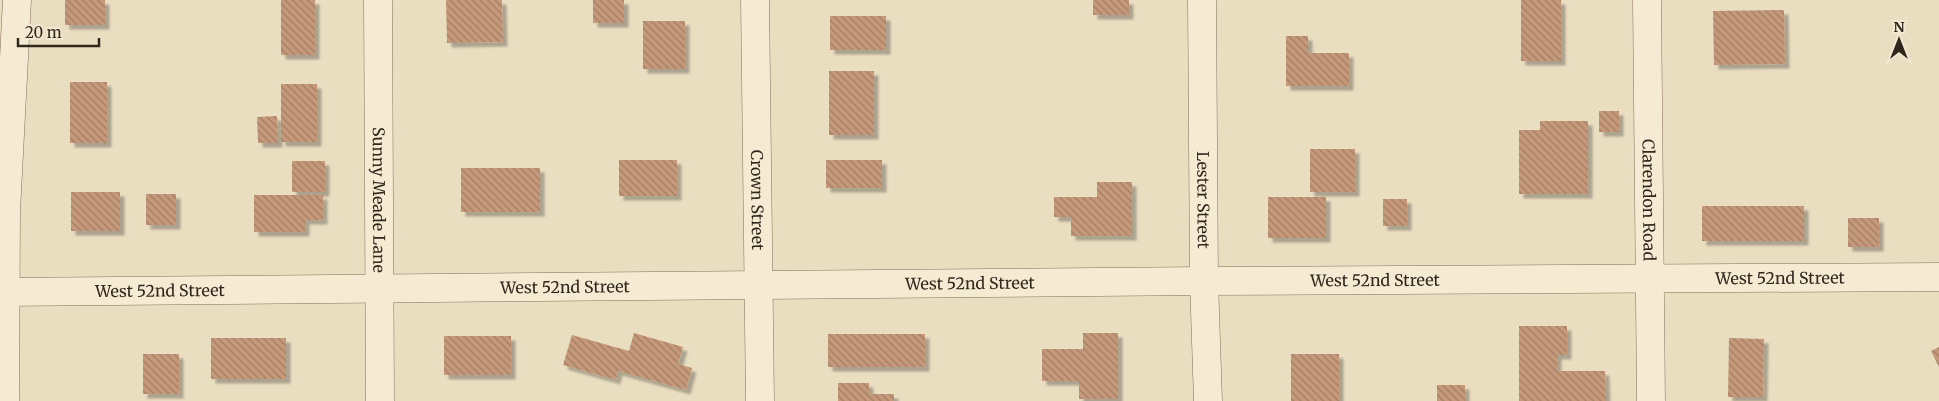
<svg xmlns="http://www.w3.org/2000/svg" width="1939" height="401" font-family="Merriweather,serif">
	<defs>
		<pattern id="building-back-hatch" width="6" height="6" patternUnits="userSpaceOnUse" patternTransform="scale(1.25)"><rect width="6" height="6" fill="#c5997a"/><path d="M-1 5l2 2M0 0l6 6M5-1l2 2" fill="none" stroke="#a17d63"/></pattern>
		<filter id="shadow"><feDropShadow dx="4.5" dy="4.5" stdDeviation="1" flood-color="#0004"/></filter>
	</defs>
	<rect width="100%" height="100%" fill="#eadec1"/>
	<g fill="url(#building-back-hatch)" filter="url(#shadow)">
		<rect x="65" y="0" width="40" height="25"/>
		<rect x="281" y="0" width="34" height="55"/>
		<path d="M 446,0 L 502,0 L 503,42 L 447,43 Z"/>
		<rect x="593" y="0" width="31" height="23"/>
		<rect x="1093" y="0" width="36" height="15"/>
		<rect x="1521" y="0" width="40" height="61"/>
		<path d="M 1784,10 L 1785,64 L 1714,65 L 1713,11 Z"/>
		<rect x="830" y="16" width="56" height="34"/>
		<rect x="643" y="21" width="42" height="48"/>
		<path d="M 1286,36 L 1308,36 L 1308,53 L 1349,53 L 1349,86 L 1286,86 Z"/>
		<rect x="829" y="71" width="45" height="64"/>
		<rect x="70" y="82" width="37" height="61"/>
		<rect x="281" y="84" width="36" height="58"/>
		<rect x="1599" y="111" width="20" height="21"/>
		<path d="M 277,116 L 278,143 L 258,143 L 257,117 Z"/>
		<path d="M 1540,121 L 1588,121 L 1588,194 L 1519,194 L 1519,130 L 1540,130 Z"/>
		<rect x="1310" y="149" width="45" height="43"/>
		<rect x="619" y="160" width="58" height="36"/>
		<rect x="826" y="160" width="56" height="28"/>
		<rect x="292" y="161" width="33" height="31"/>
		<rect x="461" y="168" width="79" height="44"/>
		<path d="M 1097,182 L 1132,182 L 1132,236 L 1071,236 L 1071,217 L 1054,217 L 1054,197 L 1097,197 Z"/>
		<rect x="71" y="192" width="49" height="39"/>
		<rect x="146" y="194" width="30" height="31"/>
		<path d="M 254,195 L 323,195 L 323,220 L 305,220 L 305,232 L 254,232 Z"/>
		<rect x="1268" y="197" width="58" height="41"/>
		<rect x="1383" y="199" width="24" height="27"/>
		<rect x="1702" y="206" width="102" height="35"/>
		<rect x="1848" y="218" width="31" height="29"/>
		<path d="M 1519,326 L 1567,326 L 1567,355 L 1557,355 L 1557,371 L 1605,371 L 1606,401 L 1519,401 Z"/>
		<path d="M 634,333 L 683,347 L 678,364 L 692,368 L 686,390 L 618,371 L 616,380 L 563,365 L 572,335 L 629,351 Z"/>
		<path d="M 1083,333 L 1118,333 L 1118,399 L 1079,399 L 1079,381 L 1042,381 L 1042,349 L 1083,349 Z"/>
		<rect x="828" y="334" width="97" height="33"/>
		<rect x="444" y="336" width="67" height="39"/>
		<rect x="211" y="338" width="75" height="41"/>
		<path d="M 1729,338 L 1764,339 L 1763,397 L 1728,397 Z"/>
		<path d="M 1939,347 L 1939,367 L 1931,351 Z"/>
		<rect x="143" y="354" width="36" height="40"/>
		<rect x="1291" y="354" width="48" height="47"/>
		<path d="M 838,383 L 869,383 L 869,394 L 894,394 L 894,401 L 838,401 Z"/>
		<rect x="1437" y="385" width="28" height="16"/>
	</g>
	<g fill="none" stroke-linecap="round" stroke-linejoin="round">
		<g stroke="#826f5a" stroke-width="29">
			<g id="minor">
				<path id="s1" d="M 378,0 L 380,401"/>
				<path id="s2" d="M 755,0 L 760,401"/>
				<path id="s3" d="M 1202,0 L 1204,281 L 1208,401"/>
				<path id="s4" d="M 1647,0 L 1651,401"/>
				<path id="s5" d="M 0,292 L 1204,281 L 1939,277"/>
				<path d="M 5,401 L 6,211 L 17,0"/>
			</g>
		</g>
		<use href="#minor" stroke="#f5ebd3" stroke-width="28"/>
	</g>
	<g text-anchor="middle" stroke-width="4" stroke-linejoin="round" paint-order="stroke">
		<g font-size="16" fill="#32271d" stroke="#f2e8d0">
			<text dy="6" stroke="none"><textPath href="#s1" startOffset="200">Sunny Meade Lane</textPath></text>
			<text dy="6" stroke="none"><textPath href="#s2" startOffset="200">Crown Street</textPath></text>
			<text dy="6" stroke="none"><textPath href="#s3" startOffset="200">Lester Street</textPath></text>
			<text dy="6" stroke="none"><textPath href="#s4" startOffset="200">Clarendon Road</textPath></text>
			<text dy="6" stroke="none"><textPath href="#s5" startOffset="1780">West 52nd Street</textPath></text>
			<text dy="6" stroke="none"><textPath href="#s5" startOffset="1375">West 52nd Street</textPath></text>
			<text dy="6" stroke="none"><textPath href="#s5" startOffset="970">West 52nd Street</textPath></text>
			<text dy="6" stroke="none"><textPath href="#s5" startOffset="565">West 52nd Street</textPath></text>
			<text dy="6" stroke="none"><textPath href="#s5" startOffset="160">West 52nd Street</textPath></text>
		</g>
	</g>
	<g transform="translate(1899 40)" stroke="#f2e8d0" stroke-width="4" paint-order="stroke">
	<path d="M0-4L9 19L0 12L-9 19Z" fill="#32271d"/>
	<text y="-8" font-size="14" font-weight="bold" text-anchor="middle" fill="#32271d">N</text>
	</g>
	<path d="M18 38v8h81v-8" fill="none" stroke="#32271d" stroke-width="2.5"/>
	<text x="25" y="38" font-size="15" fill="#32271d" stroke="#f2e8d0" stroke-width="4" paint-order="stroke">20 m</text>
</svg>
